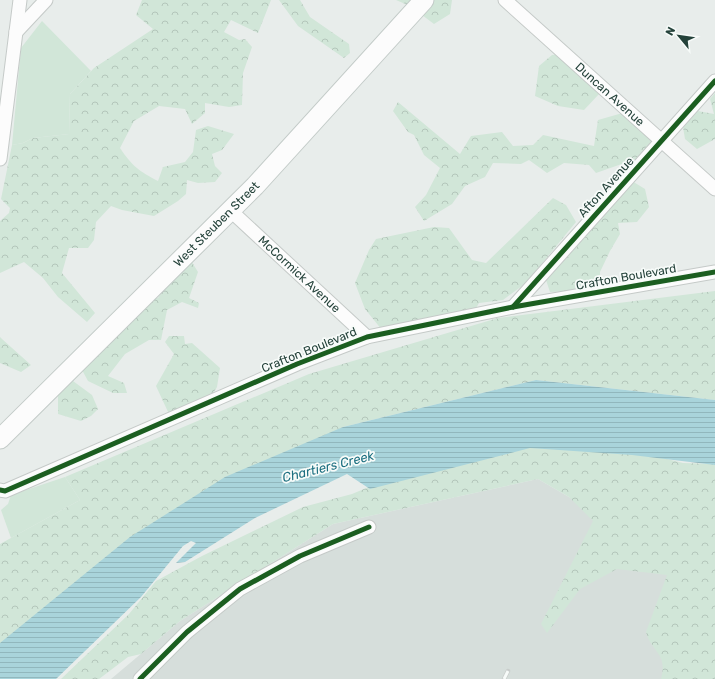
<svg xmlns="http://www.w3.org/2000/svg" width="715" height="679" font-family="Rubik,sans-serif">
	<defs>
		<pattern id="forest-crowns" width="20" height="18" patternUnits="userSpaceOnUse"><rect width="20" height="18" fill="#d1e6d8"/><path d="M2 6a3 3 0 1 1 6 0M12 15a3 3 0 1 1 6 0" fill="none" stroke="#b3c6ba"/></pattern>
		<pattern id="water-rules" width="6" height="5" patternUnits="userSpaceOnUse"><rect width="6" height="5" fill="#a9d4db"/><path d="M0 2.5h6" fill="none" stroke="#91b7bd"/></pattern>
	</defs>
	<rect width="100%" height="100%" fill="#e8edeb"/>
	<path fill="#d6dedb" d="M 538,479 L 581,504 L 677,538 L 715,679 L 111,679 L 180,621 L 333,524 Z"/>
	<g fill="#d1e6d8">
		<path d="M 42,21 L 91,71 L 70,94 L 69,134 L 33,138 L 23,143 L 12,145 L 21,48 Z"/>
		<path d="M 65,477 L 80,500 L 11,538 L 1,510 L 8,504 L 11,495 Z"/>
	</g>
	<g fill="url(#forest-crowns)">
		<path d="M 142,0 L 271,0 L 258,33 L 231,20 L 224,32 L 239,40 L 245,39 L 252,47 L 243,73 L 242,105 L 229,107 L 205,103 L 205,113 L 192,124 L 185,109 L 159,106 L 134,121 L 120,148 C 132,166 139,171 158,181 L 163,167 L 185,162 L 193,152 L 196,130 L 208,126 L 234,134 L 222,150 L 212,154 L 215,166 L 222,173 L 215,182 L 198,183 L 187,180 L 186,194 L 178,201 L 154,216 L 122,210 L 111,206 L 96,222 L 94,240 L 88,248 L 69,248 L 62,273 L 95,313 L 87,322 L 58,297 L 43,278 L 24,262 L 0,273 L 0,221 L 9,213 L 10,208 L 1,199 L 12,145 L 23,143 L 33,138 L 69,134 L 70,94 L 94,68 L 153,29 L 136,15 Z"/>
		<path d="M 279,0 L 300,0 L 310,17 L 349,44 L 350,53 L 344,58 L 298,26 Z"/>
		<path d="M 396,0 L 452,0 L 450,14 L 434,24 L 410,6 Z"/>
		<path d="M 569,53 L 601,92 L 584,110 L 558,106 L 535,96 L 539,66 L 552,55 Z"/>
		<path d="M 715,93 L 715,139 L 697,149 L 685,139 L 683,127 L 698,111 L 714,114 L 710,99 Z"/>
		<path d="M 398,102 L 460,154 L 471,136 L 502,132 L 513,146 L 533,145 L 543,135 L 594,146 L 598,120 L 633,110 L 654,129 L 650,159 L 636,159 L 596,173 L 589,165 L 564,163 L 547,173 L 529,160 L 521,164 L 493,163 L 485,177 L 465,186 L 452,204 L 424,221 L 415,207 L 426,195 L 440,168 L 424,155 L 414,135 L 408,132 L 393,111 Z"/>
		<path d="M 632,181 L 645,189 L 649,207 L 637,222 L 618,223 L 620,234 L 610,251 L 600,272 L 600,282 L 575,291 L 550,292 L 546,280 Z"/>
		<path d="M 553,198 L 566,205 L 576,222 L 526,283 L 503,300 L 479,303 L 476,308 L 382,330 L 365,309 L 355,283 L 369,250 L 376,239 L 434,227 L 449,228 L 472,260 L 486,263 Z"/>
		<path d="M 190,259 L 198,272 L 189,298 L 199,303 L 198,308 L 182,302 L 167,310 L 161,340 L 149,340 L 125,354 L 108,376 L 124,383 L 127,393 L 113,393 L 88,381 L 81,368 L 151,299 L 158,298 L 169,281 Z"/>
		<path d="M 715,291 L 715,400 L 536,380 L 343,427 L 0,644 L 0,544 L 80,500 L 65,477 L 309,374 L 498,318 Z"/>
		<path d="M 169,336 L 184,336 L 185,344 L 192,343 L 220,368 L 217,387 L 204,409 L 169,414 L 156,386 L 174,354 L 165,342 Z"/>
		<path d="M 0,337 L 2,339 L 31,365 L 21,372 L 0,363 Z"/>
		<path d="M 73,381 L 92,395 L 98,409 L 91,416 L 81,421 L 58,414 L 58,394 Z"/>
		<path d="M 536,439 L 639,452 L 683,463 L 715,464 L 715,679 L 661,679 C 668,653 652,653 646,632 L 667,575 L 617,569 L 580,589 L 547,633 L 541,624 L 593,521 L 569,497 L 538,479 L 333,524 L 180,621 L 141,654 L 128,657 L 99,679 L 61,679 L 129,614 L 156,581 L 202,556 L 303,507 L 352,494 L 390,478 Z"/>
	</g>
	<path fill="url(#water-rules)" d="M 536,380 L 715,400 L 715,465 L 632,455 L 530,448 L 370,489 L 347,474 L 255,518 L 185,562 L 176,563 L 196,543 L 191,541 L 183,546 L 141,597 L 56,679 L 0,679 L 0,643 L 130,537 L 225,477 L 343,427 Z"/>
	<g fill="none" stroke-linecap="round" stroke-linejoin="round">
		<g stroke="#c5cac8" stroke-width="15">
			<g id="street">
				<path id="s1" d="M 505,0 L 715,189"/>
				<path d="M 16,32 L 46,0"/>
				<path d="M 0,159 L 20,0"/>
				<path id="s2" d="M 231,211 L 367,337"/>
				<path d="M 513,307 L 715,81"/>
				<path d="M 0,490 L 5,491 L 297,364 L 367,337 L 513,307 L 715,272"/>
				<path d="M 140,679 L 187,632 L 240,589 L 300,556 L 369,527"/>
			</g>
		</g>
		<g stroke="#c3cbc8" stroke-width="21">
			<g id="secondary">
				<path id="s3" d="M 0,439 L 255,186 L 424,0"/>
			</g>
		</g>
		<use href="#street" stroke="#fcfcfc" stroke-width="13"/>
		<use href="#secondary" stroke="#fcfcfc" stroke-width="19"/>
		<g stroke="#c9cdcc" stroke-width="4.5">
			<path id="rail" d="M 504,679 L 508,671"/>
		</g>
		<use href="#rail" stroke="#f7fbf9" stroke-width="3" stroke-dasharray="9" stroke-linecap="butt"/>
		<g stroke="#f7fbf9" stroke-width="8">
			<g id="cycleway">
				<path d="M 513,307 L 715,81"/>
				<path d="M 0,490 L 5,491 L 297,364 L 367,337 L 513,307 L 715,272"/>
				<path d="M 140,679 L 187,632 L 240,589 L 300,556 L 369,527"/>
			</g>
		</g>
		<use href="#cycleway" stroke="#1b5e20" stroke-width="5"/>
	</g>
	<g text-anchor="middle" stroke-width="3.5" stroke-linejoin="round" paint-order="stroke">
		<g font-size="12" fill="#24423a" stroke="#f7fbf9">
			<text dy="4" stroke="none"><textPath href="#s1" startOffset="141">Duncan Avenue</textPath></text>
			<text transform="translate(606 187) rotate(-48)" y="4">Afton Avenue</text>
			<text dy="4" stroke="none"><textPath href="#s3" startOffset="305">West Steuben Street</textPath></text>
			<text dy="4" stroke="none"><textPath href="#s2" startOffset="93">McCormick Avenue</textPath></text>
			<text transform="translate(626 277) rotate(-10)" y="4">Crafton Boulevard</text>
			<text transform="translate(309 350) rotate(-22)" y="4">Crafton Boulevard</text>
		</g>
		<g font-size="13" font-style="italic" fill="#1c6f80" stroke="#f7fbf9">
			<text transform="translate(328 466) rotate(-14)" y="5">Chartiers Creek</text>
		</g>
	</g>
	<g transform="translate(679 36) rotate(299)" stroke="#f7fbf9" stroke-width="3" paint-order="stroke">
	<path d="M0-3L7 15L0 10L-7 15Z" fill="#24423a"/>
	<text y="-6" font-size="11" font-weight="bold" text-anchor="middle" fill="#24423a">N</text>
	</g>
</svg>
